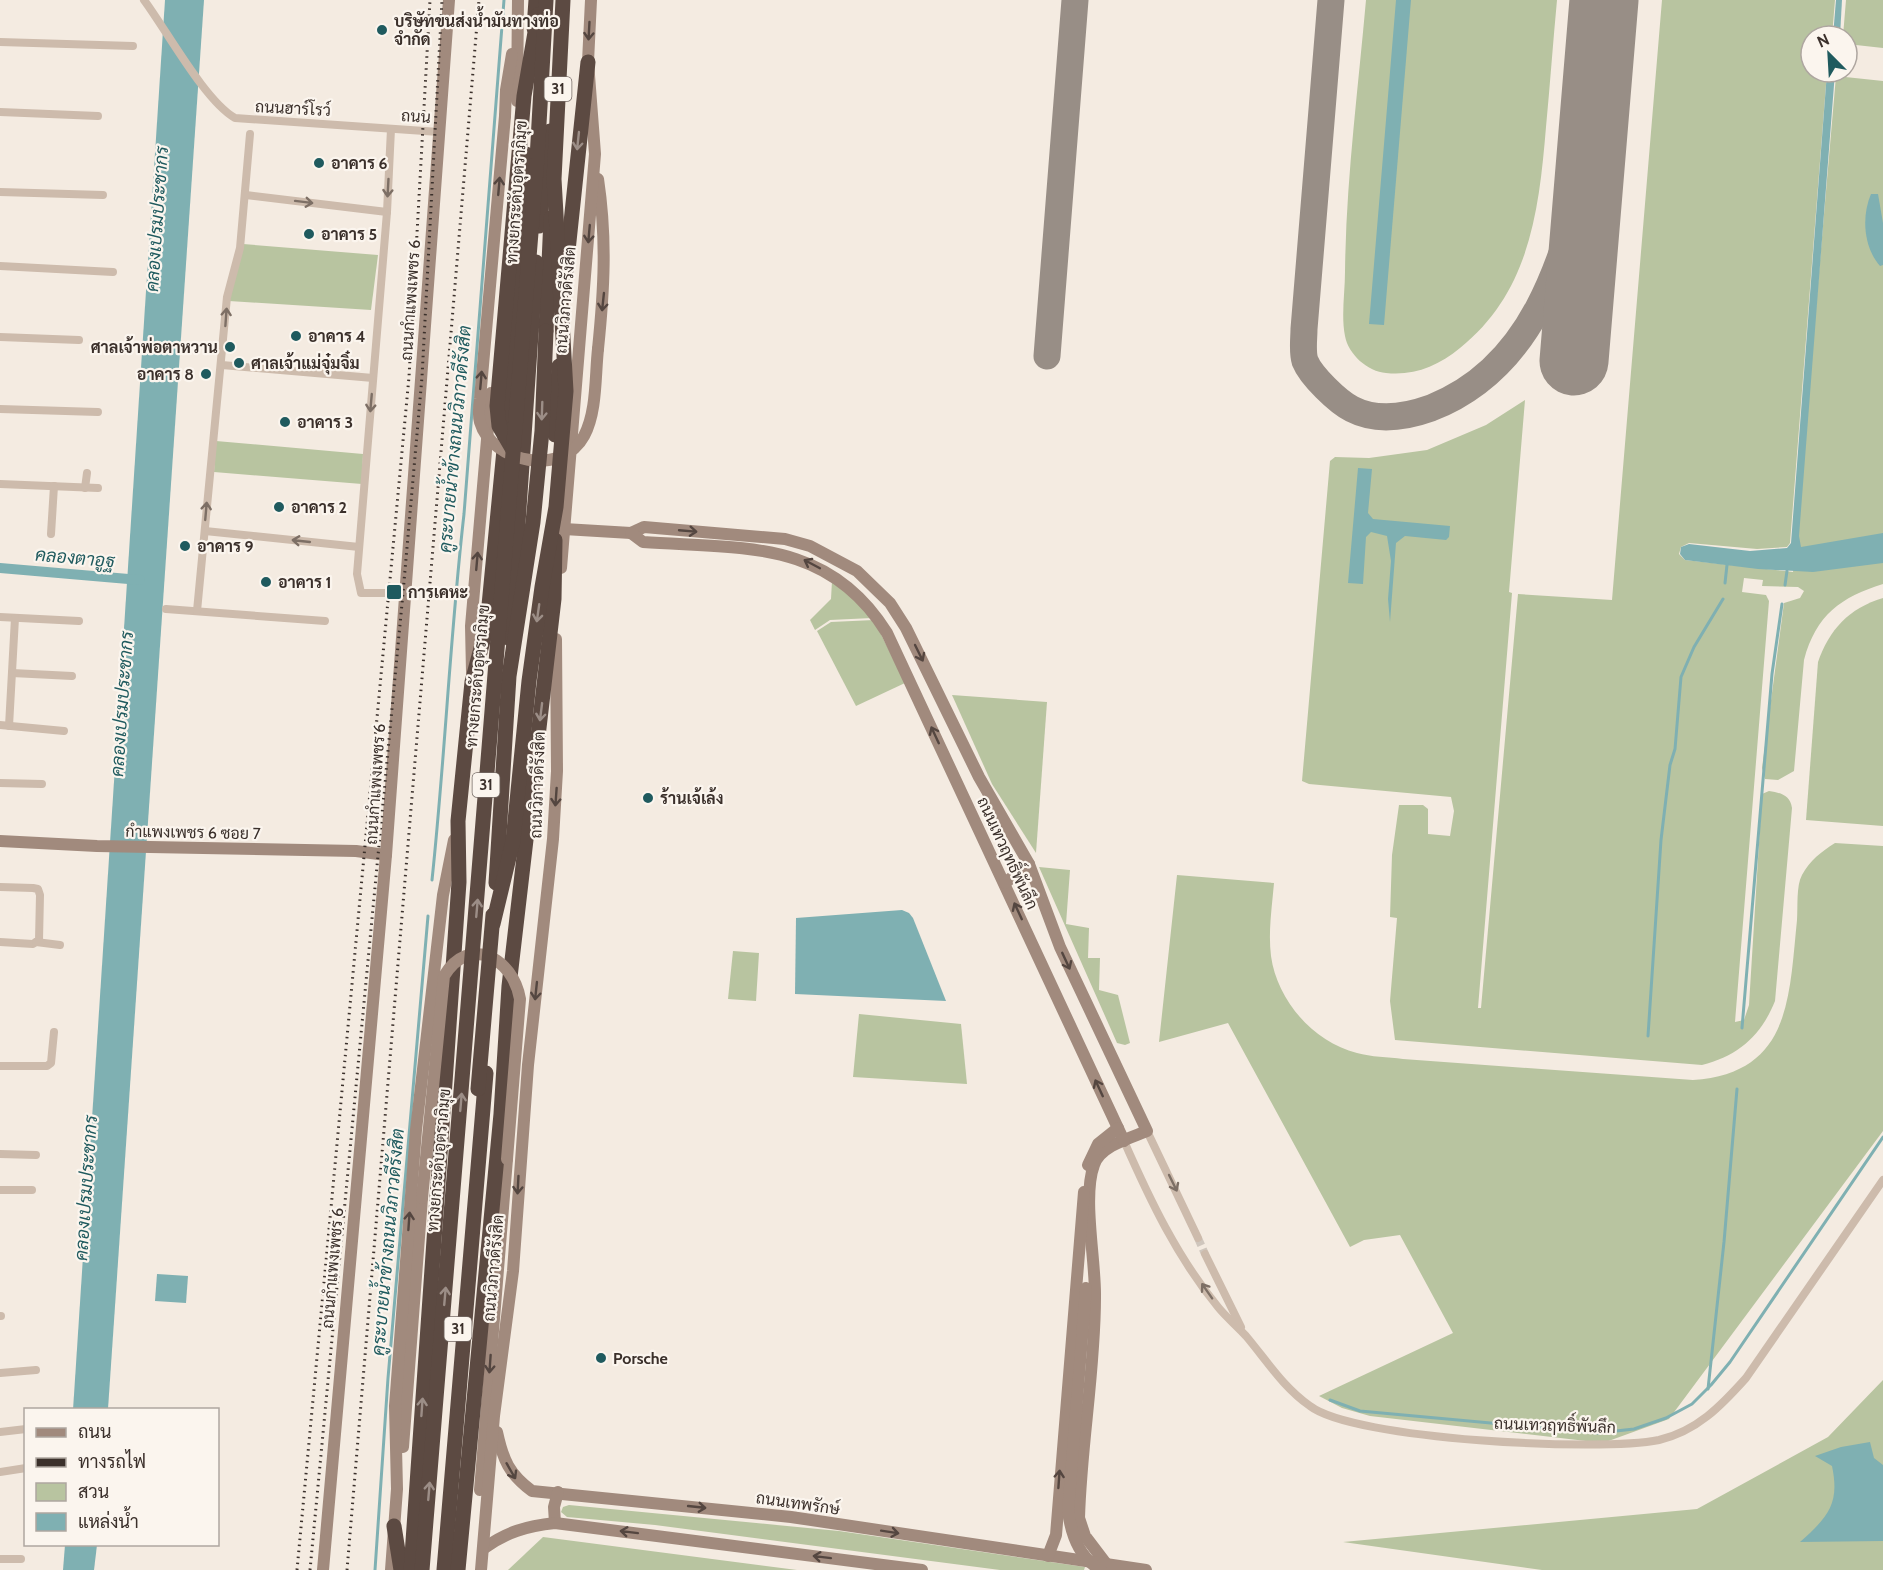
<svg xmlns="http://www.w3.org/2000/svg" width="1883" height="1570" font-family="Cabin,Sarabun,sans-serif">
	<rect width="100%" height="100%" fill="#f4ebe1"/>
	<g fill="#b8c4a0">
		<path d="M 1366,0 L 1557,0 C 1553,42 1550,85 1546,127 C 1539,210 1530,292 1460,348 C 1438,366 1414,376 1386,373 C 1368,372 1348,354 1345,336 C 1341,316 1345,292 1345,272 C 1346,181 1358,90 1366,0 Z"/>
		<path d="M 1662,0 L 1835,0 L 1832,36 L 1811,36 L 1811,72 L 1827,72 L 1790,543 L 1787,547 L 1757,549 L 1689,543 L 1681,547 L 1679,554 L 1685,560 L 1793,572 L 1836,76 L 1883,81 L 1883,584 C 1841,597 1816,615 1804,660 L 1794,771 L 1778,780 L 1765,779 L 1762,768 L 1784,603 L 1800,598 L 1804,591 L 1798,587 L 1762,586 L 1763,580 L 1744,578 L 1742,592 L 1766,595 L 1769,601 L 1735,1022 L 1744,1020 L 1749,1005 L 1762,794 L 1769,791 C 1781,793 1790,795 1792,808 L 1775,1001 C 1761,1036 1738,1056 1702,1065 L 1395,1040 L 1390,1001 L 1397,918 L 1390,917 L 1392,855 L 1399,805 L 1423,805 L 1428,809 L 1428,834 L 1450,836 L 1454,811 L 1451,797 L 1309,784 L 1302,781 L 1330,461 L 1335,457 L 1369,458 L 1427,450 L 1486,425 L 1525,400 L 1509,592 L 1512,593 L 1478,1008 L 1481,1008 L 1518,594 L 1612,600 Z"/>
		<path d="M 1846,0 L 1883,0 L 1883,48 L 1847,44 L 1847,36 L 1843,36 Z"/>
		<path d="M 243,244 L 378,255 L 371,310 L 229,301 Z"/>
		<path d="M 216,441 L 363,454 L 362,484 L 214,472 Z"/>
		<path d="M 832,581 L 842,587 L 872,618 L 830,620 L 815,630 L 810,620 L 831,599 Z"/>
		<path d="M 1883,598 L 1883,826 L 1806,820 L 1818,662 C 1829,630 1849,608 1883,598 Z"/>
		<path d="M 874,620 L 905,683 L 856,706 L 817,631 L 831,622 Z"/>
		<path d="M 952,695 L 1047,702 L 1036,853 L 992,784 Z"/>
		<path d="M 1835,843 L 1883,846 L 1883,1131 L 1669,1419 L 1603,1443 L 1370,1416 L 1342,1408 L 1319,1396 L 1453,1333 L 1400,1235 L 1364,1240 L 1350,1247 L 1228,1023 L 1159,1042 L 1177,875 L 1274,883 C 1272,907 1268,932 1271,956 C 1277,1000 1313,1042 1357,1053 C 1371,1057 1388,1057 1403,1059 L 1693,1080 C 1791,1073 1789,998 1797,920 C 1798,907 1796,886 1802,875 C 1810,860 1821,852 1835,843 Z"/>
		<path d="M 1039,867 L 1070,870 L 1066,924 L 1089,928 L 1088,958 L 1100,958 L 1099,990 L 1118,995 L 1130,1043 L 1125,1045 L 1117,1043 Z"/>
		<path d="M 733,951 L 759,953 L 756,1001 L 728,999 Z"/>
		<path d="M 859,1014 L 961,1024 L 967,1084 L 853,1077 Z"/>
		<path d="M 1883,1380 L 1883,1570 L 1542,1570 L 1343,1542 L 1697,1509 L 1828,1437 Z"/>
		<path d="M 569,1505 L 839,1531 L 1085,1567 L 1084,1570 L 1000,1570 L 655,1525 L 567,1517 L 561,1512 L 563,1507 Z"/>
		<path d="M 543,1537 L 797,1570 L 508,1570 Z"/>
	</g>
	<g fill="#7fb0b2">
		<path d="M 165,0 L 204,0 L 108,1409 L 73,1410 Z"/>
		<path d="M 1396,0 L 1411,0 L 1384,325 L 1369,324 Z"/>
		<path d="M 1836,0 L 1842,0 L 1840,36 L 1833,36 Z"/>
		<path d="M 1827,72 L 1835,72 L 1799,536 L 1801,547 L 1883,533 L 1883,563 L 1813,572 L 1758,569 L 1685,560 L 1680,554 L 1681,547 L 1689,544 L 1750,551 L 1787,548 L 1791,543 Z"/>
		<path d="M 1871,194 L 1878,194 L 1883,223 L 1883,265 L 1880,266 C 1864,248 1861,217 1871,194 Z"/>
		<path d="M 1358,468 L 1372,469 L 1368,513 L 1373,519 L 1450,526 L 1449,537 L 1446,540 L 1405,536 L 1396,543 L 1390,622 L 1388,599 L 1391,561 L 1387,536 L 1371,532 L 1366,537 L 1363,584 L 1348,583 Z"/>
		<path d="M 902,910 L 909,913 L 913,918 L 946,1001 L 795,994 L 796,918 Z"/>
		<path d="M 157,1274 L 188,1276 L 186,1303 L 155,1301 Z"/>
		<path d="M 1870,1442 L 1874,1458 L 1883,1465 L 1883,1541 L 1800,1542 C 1828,1517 1840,1504 1832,1466 L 1815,1456 L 1841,1447 Z"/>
		<path d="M 65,1545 L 97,1545 L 94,1570 L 63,1570 Z"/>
	</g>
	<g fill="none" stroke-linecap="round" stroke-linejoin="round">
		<g stroke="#7fb0b2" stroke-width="3">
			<path d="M 1725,583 L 1727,565"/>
			<path d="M 1785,585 L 1787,571"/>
			<path d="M 432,880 C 445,758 450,636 464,514 L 504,0"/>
			<path d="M 1742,1028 L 1772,674 L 1782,604"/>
			<path d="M 1648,1036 L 1661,840 L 1670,765 L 1675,749 L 1681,677 L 1694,647 L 1723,599"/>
			<path d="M 1708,1389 L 1724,1242 L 1737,1089"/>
			<path d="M 1330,1400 L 1360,1411 L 1598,1433 L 1634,1429 L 1666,1418 L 1692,1404 L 1711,1385 L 1730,1362 L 1883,1137"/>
			<path d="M 375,1570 L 388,1378 L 428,916"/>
		</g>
		<path stroke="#7fb0b2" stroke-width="10" d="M 0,568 L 140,580"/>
		<g stroke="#988e86" stroke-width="27">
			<path d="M 1331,0 L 1304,329 C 1304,338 1302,352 1305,361 C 1311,376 1338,402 1352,409 C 1377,422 1406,417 1431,408 C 1538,366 1564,254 1591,154"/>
			<path d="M 1047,356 L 1075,0"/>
		</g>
		<path stroke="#988e86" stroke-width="69" d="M 1574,361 L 1604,0"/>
		<path stroke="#cfc6bd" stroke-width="8" stroke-dasharray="8 4" stroke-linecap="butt" d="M 1198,1238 L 1205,1254"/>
		<g stroke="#cdbbac" stroke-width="8">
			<path d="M 144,0 C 167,31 205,101 235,118 L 439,132"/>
			<path d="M 0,42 L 133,46"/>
			<path d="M 0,112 L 98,116"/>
			<path d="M 391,129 L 387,212 L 357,574 L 361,593 L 405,593"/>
			<path d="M 0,192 L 103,195"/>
			<path d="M 246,195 L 387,212"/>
			<path d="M 0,266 L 113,272"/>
			<path d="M 0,337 L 79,340"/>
			<path d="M 222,365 L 373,378"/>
			<path d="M 0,409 L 98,412"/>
			<path d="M 0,484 L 98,488"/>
			<path d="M 85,488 L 87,473"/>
			<path d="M 205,531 L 359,547"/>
			<path d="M 51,534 L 54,486"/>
			<path d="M 166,609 L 325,621"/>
			<path d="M 197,611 L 227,297 L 240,248 L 250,134"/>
			<path d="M 0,617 L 79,621"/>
			<path d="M 12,673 L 72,676"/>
			<path d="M 0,725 L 64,731"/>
			<path d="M 9,726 L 15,618"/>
			<path d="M 0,783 L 42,784"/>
			<path d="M 0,887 L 33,888 L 38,889 L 40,895 L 39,940 L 33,944 L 0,942"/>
			<path d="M 36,942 L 60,945"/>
			<path d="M 0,1066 L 47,1066 L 51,1063 L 54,1032"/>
			<path d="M 1147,1131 L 1198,1238"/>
			<path d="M 1124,1141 C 1150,1200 1177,1257 1218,1307 C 1226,1317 1237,1326 1246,1336 C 1267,1361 1283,1387 1310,1406 C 1354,1440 1602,1452 1659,1440 C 1697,1431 1721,1406 1746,1378 L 1883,1180"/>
			<path d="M 0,1154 L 36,1155"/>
			<path d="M 0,1190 L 32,1190"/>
			<path d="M 1205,1254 L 1241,1327"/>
			<path d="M 0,1316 L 1,1316"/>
			<path d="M 0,1373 L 36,1370"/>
			<path d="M 0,1432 L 26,1429"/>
			<path d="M 0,1472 L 26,1468"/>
			<path d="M 0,1559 L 21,1559"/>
		</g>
		<g stroke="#a18a7d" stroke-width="12">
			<path d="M 517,101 L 518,0"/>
			<path d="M 505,116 L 506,90 L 512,54"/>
			<path d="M 598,349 C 604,290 607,239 598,179"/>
			<path d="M 564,529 L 631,533 L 644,527 L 785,539 L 810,546 L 857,571 L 890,603 L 906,628 L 979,777 L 1029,864 L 1060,947 L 1147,1131 C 1130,1138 1100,1146 1094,1165 C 1082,1197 1096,1262 1095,1298 C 1095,1370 1081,1445 1079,1518 L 1085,1536 L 1107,1565"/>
			<path d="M 631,533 L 643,542 C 741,549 828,538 887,633 L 1124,1141"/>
			<path d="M 561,568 L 595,154 L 588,62 L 591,0"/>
			<path d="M 472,672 L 471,626 L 491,393"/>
			<path d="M 0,841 L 97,846 L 356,851 L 386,855"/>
			<path d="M 1005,883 L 1029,864"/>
			<path d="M 1088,1165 L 1098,1144 L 1118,1128"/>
			<path d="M 497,1432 C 503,1460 509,1474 532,1491 L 791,1517 L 1146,1570"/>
			<path d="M 403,1447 L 422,1198"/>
			<path d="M 480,1490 L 507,1159"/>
			<path d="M 555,1523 L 554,1507 L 558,1492"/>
			<path d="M 483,1549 C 506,1532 527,1526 555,1523 L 922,1570"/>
			<path d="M 1048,1556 L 1056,1535 L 1084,1192"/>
			<path d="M 323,1570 L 386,855 L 449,0"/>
			<path d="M 391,1570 L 397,1489 L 395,1406 L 416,1130 L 443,895 L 454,840"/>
			<path d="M 481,1570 L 494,1416 L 513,1271 L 528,1065 L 553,839 L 557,771 L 556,639"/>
		</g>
		<g stroke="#5c4a42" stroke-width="15">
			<path d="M 534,28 L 536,0"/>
			<path d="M 539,226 L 550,131"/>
			<path d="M 565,279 L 588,62"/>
			<path d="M 546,331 L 551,218"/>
			<path d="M 555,435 L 559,366"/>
			<path d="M 510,639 L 536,262"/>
			<path d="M 394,1526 L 401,1570"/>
			<path d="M 411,1570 L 459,882 L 458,821 L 472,682 L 487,626 L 510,388 L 526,154"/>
			<path d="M 444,1570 L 486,1073"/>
			<path d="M 458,1570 L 501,1114 L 509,986 L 554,599 L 555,540"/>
		</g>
		<g stroke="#3b302b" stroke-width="3" stroke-dasharray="1.5 4.5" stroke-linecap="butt">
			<path d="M 297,1570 L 409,377 L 430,0"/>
			<path d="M 310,1570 L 403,593 L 422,377 L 442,0"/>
			<path d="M 347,1570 L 479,0"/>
		</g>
		<g stroke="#a18a7d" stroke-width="12">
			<path d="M 505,116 L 480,399 C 479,406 478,415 480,422 C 492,463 562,477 584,436 C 597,412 595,376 598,349"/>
			<path d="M 422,1198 L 444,976 C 469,934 513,958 520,999 L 507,1159"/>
			<path d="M 1086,1288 L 1068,1511 C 1071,1534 1079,1558 1101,1570"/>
		</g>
		<g stroke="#5c4a42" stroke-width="15">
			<path d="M 513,450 L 499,426 L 497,406 L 524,96 L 538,15"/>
			<path d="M 496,883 L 509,676 L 533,522 L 542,431 L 546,331"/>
			<path d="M 493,924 L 513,841 L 529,681 L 542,587 L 556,507 L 566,391 L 554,179 L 563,0"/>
			<path d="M 478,1089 L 493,915"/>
			<path d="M 422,1570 L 537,159 L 546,0"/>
		</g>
	</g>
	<defs><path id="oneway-shaft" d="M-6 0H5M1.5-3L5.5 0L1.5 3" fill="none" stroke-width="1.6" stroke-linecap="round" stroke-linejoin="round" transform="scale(1.5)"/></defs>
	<g stroke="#544640">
		<use href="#oneway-shaft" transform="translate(589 31) rotate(93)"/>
		<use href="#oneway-shaft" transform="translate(499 186) rotate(-85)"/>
		<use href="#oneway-shaft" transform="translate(589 234) rotate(95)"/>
		<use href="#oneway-shaft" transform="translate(603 302) rotate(96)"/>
		<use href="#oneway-shaft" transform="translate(481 380) rotate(-85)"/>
		<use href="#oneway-shaft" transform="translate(688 531) rotate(5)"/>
		<use href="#oneway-shaft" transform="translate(477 561) rotate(-85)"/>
		<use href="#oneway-shaft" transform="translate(812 564) rotate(-152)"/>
		<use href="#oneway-shaft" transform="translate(919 653) rotate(64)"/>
		<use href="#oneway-shaft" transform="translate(935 735) rotate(-115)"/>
		<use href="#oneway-shaft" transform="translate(556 797) rotate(94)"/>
		<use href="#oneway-shaft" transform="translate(1018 911) rotate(-115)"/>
		<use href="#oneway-shaft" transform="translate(1066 961) rotate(65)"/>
		<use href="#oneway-shaft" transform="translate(536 991) rotate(96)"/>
		<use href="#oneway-shaft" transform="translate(1099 1088) rotate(-115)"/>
		<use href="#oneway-shaft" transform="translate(518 1185) rotate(93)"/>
		<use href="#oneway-shaft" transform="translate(409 1221) rotate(-86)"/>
		<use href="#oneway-shaft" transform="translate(490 1364) rotate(94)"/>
		<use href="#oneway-shaft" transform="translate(511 1471) rotate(60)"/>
		<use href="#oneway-shaft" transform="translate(1059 1479) rotate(-86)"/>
		<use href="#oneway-shaft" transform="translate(697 1507) rotate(6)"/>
		<use href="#oneway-shaft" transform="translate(629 1532) rotate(-173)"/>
		<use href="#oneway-shaft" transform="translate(890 1532) rotate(9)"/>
		<use href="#oneway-shaft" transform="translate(822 1557) rotate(-173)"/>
	</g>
	<g stroke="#9c8e87">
		<use href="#oneway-shaft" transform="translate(578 141) rotate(96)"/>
		<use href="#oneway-shaft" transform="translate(542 411) rotate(92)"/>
		<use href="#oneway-shaft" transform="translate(538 613) rotate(98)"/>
		<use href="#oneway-shaft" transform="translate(541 712) rotate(97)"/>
		<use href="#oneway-shaft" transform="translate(477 908) rotate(-85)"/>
		<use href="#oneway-shaft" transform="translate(461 1102) rotate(-85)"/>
		<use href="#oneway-shaft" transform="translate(445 1296) rotate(-85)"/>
		<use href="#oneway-shaft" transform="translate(422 1407) rotate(-86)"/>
		<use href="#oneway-shaft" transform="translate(429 1491) rotate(-85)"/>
	</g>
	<g stroke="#7d6f65">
		<use href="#oneway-shaft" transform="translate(388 188) rotate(93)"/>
		<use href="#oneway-shaft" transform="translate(304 202) rotate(7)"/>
		<use href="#oneway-shaft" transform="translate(226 317) rotate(-86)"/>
		<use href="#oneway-shaft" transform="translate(371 403) rotate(95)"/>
		<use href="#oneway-shaft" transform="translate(206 511) rotate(-85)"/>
		<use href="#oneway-shaft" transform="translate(301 541) rotate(-174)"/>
		<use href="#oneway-shaft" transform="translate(1173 1183) rotate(64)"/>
		<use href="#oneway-shaft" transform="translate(1207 1291) rotate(-125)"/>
	</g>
	<g fill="#1f5a5e" stroke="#fbf5ee" stroke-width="2">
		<circle cx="382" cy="30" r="6"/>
		<circle cx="319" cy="163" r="6"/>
		<circle cx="309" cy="234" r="6"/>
		<circle cx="296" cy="336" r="6"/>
		<circle cx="230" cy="347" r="6"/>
		<circle cx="239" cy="363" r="6"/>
		<circle cx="206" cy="374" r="6"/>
		<circle cx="285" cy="422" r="6"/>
		<circle cx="279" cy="507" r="6"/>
		<circle cx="185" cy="546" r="6"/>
		<circle cx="266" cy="582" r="6"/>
		<rect x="386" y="584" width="16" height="16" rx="3"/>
		<circle cx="648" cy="798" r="6"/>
		<circle cx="601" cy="1358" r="6"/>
	</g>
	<g text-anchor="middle" stroke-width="4.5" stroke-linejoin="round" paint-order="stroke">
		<g fill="#fbf5ee" stroke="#756b66" stroke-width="1.5">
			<rect x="544.5" y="77" width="27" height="24" rx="4.5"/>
			<rect x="472.5" y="773" width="27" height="24" rx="4.5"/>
			<rect x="444.5" y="1317" width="27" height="24" rx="4.5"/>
		</g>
		<g font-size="15" font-weight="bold" fill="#3b302b">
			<text x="558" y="94">31</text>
			<text x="486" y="790">31</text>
			<text x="458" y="1334">31</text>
		</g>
		<g font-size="16" font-weight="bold" fill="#3b302b" stroke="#fbf5ee" text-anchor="start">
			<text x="394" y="27">บริษัทขนส่งน้ำมันทางท่อ<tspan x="394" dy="18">จำกัด</tspan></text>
			<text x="331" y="169">อาคาร 6</text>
			<text x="321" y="240">อาคาร 5</text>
			<text x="308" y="342">อาคาร 4</text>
			<text x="218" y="353" text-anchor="end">ศาลเจ้าพ่อตาหวาน</text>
			<text x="251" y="369">ศาลเจ้าแม่จุ๋มจิ๋ม</text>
			<text x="194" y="380" text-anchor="end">อาคาร 8</text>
			<text x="297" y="428">อาคาร 3</text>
			<text x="291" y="513">อาคาร 2</text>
			<text x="197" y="552">อาคาร 9</text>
			<text x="278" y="588">อาคาร 1</text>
			<text x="408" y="598">การเคหะ</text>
			<text x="660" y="804">ร้านเจ้เล้ง</text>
			<text x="613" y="1364">Porsche</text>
		</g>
		<g font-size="16" fill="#3b302b" stroke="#fbf5ee">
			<text transform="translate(293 108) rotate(3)" y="6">ถนนฮาร์โรว์</text>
			<text transform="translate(416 116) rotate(4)" y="6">ถนน</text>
			<text transform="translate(516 192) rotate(-86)" y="6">ทางยกระดับอุตราภิมุข</text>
			<text transform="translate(410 300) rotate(-86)" y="6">ถนนกำแพงเพชร 6</text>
			<text transform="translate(565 300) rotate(-85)" y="6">ถนนวิภาวดีรังสิต</text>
			<text transform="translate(477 676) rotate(-85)" y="6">ทางยกระดับอุตราภิมุข</text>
			<text transform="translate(375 784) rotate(-86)" y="6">ถนนกำแพงเพชร 6</text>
			<text transform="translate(537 785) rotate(-88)" y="6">ถนนวิภาวดีรังสิต</text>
			<text transform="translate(193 832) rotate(1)" y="6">กำแพงเพชร 6 ซอย 7</text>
			<text transform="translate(1008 853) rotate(65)" y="6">ถนนเทวฤทธิ์พันลึก</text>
			<text transform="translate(438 1160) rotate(-85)" y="6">ทางยกระดับอุตราภิมุข</text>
			<text transform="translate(332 1268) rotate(-85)" y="6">ถนนกำแพงเพชร 6</text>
			<text transform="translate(493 1268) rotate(-85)" y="6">ถนนวิภาวดีรังสิต</text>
			<text transform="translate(1555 1425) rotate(2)" y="6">ถนนเทวฤทธิ์พันลึก</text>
			<text transform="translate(798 1503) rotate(8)" y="6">ถนนเทพรักษ์</text>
		</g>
		<g font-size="18" font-style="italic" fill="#1f5a5e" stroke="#fbf5ee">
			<text transform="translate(157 219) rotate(-86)" y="6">คลองเปรมประชากร</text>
			<text transform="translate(455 439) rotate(-85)" y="6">คูระบายน้ำข้างถนนวิภาวดีรังสิต</text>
			<text transform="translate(75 558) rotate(5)" y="6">คลองตาอูฐ</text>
			<text transform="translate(122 704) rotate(-86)" y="6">คลองเปรมประชากร</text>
			<text transform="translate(86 1188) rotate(-86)" y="6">คลองเปรมประชากร</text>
			<text transform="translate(388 1242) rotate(-85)" y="6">คูระบายน้ำข้างถนนวิภาวดีรังสิต</text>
		</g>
	</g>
	<rect x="24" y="1408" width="195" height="138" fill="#fbf5ee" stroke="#aea6a0" stroke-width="1.5"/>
	<rect x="36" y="1428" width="30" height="9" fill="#a18a7d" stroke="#aea6a0" stroke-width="1.5"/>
	<text x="78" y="1438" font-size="18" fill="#3b302b">ถนน</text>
	<rect x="36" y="1458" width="30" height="9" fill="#3b302b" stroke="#aea6a0" stroke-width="1.5"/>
	<text x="78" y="1468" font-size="18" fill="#3b302b">ทางรถไฟ</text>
	<rect x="36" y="1483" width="30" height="18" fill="#b8c4a0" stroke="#aea6a0" stroke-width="1.5"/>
	<text x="78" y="1498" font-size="18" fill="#3b302b">สวน</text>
	<rect x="36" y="1513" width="30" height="18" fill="#7fb0b2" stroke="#aea6a0" stroke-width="1.5"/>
	<text x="78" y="1528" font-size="18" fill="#3b302b">แหล่งน้ำ</text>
	<g transform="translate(1829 54) rotate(336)"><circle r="28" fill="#fbf5ee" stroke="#aea6a0" stroke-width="1.5"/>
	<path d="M0-4.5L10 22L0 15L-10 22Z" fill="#1f5a5e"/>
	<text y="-9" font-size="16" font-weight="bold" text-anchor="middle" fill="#3b302b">N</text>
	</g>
</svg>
